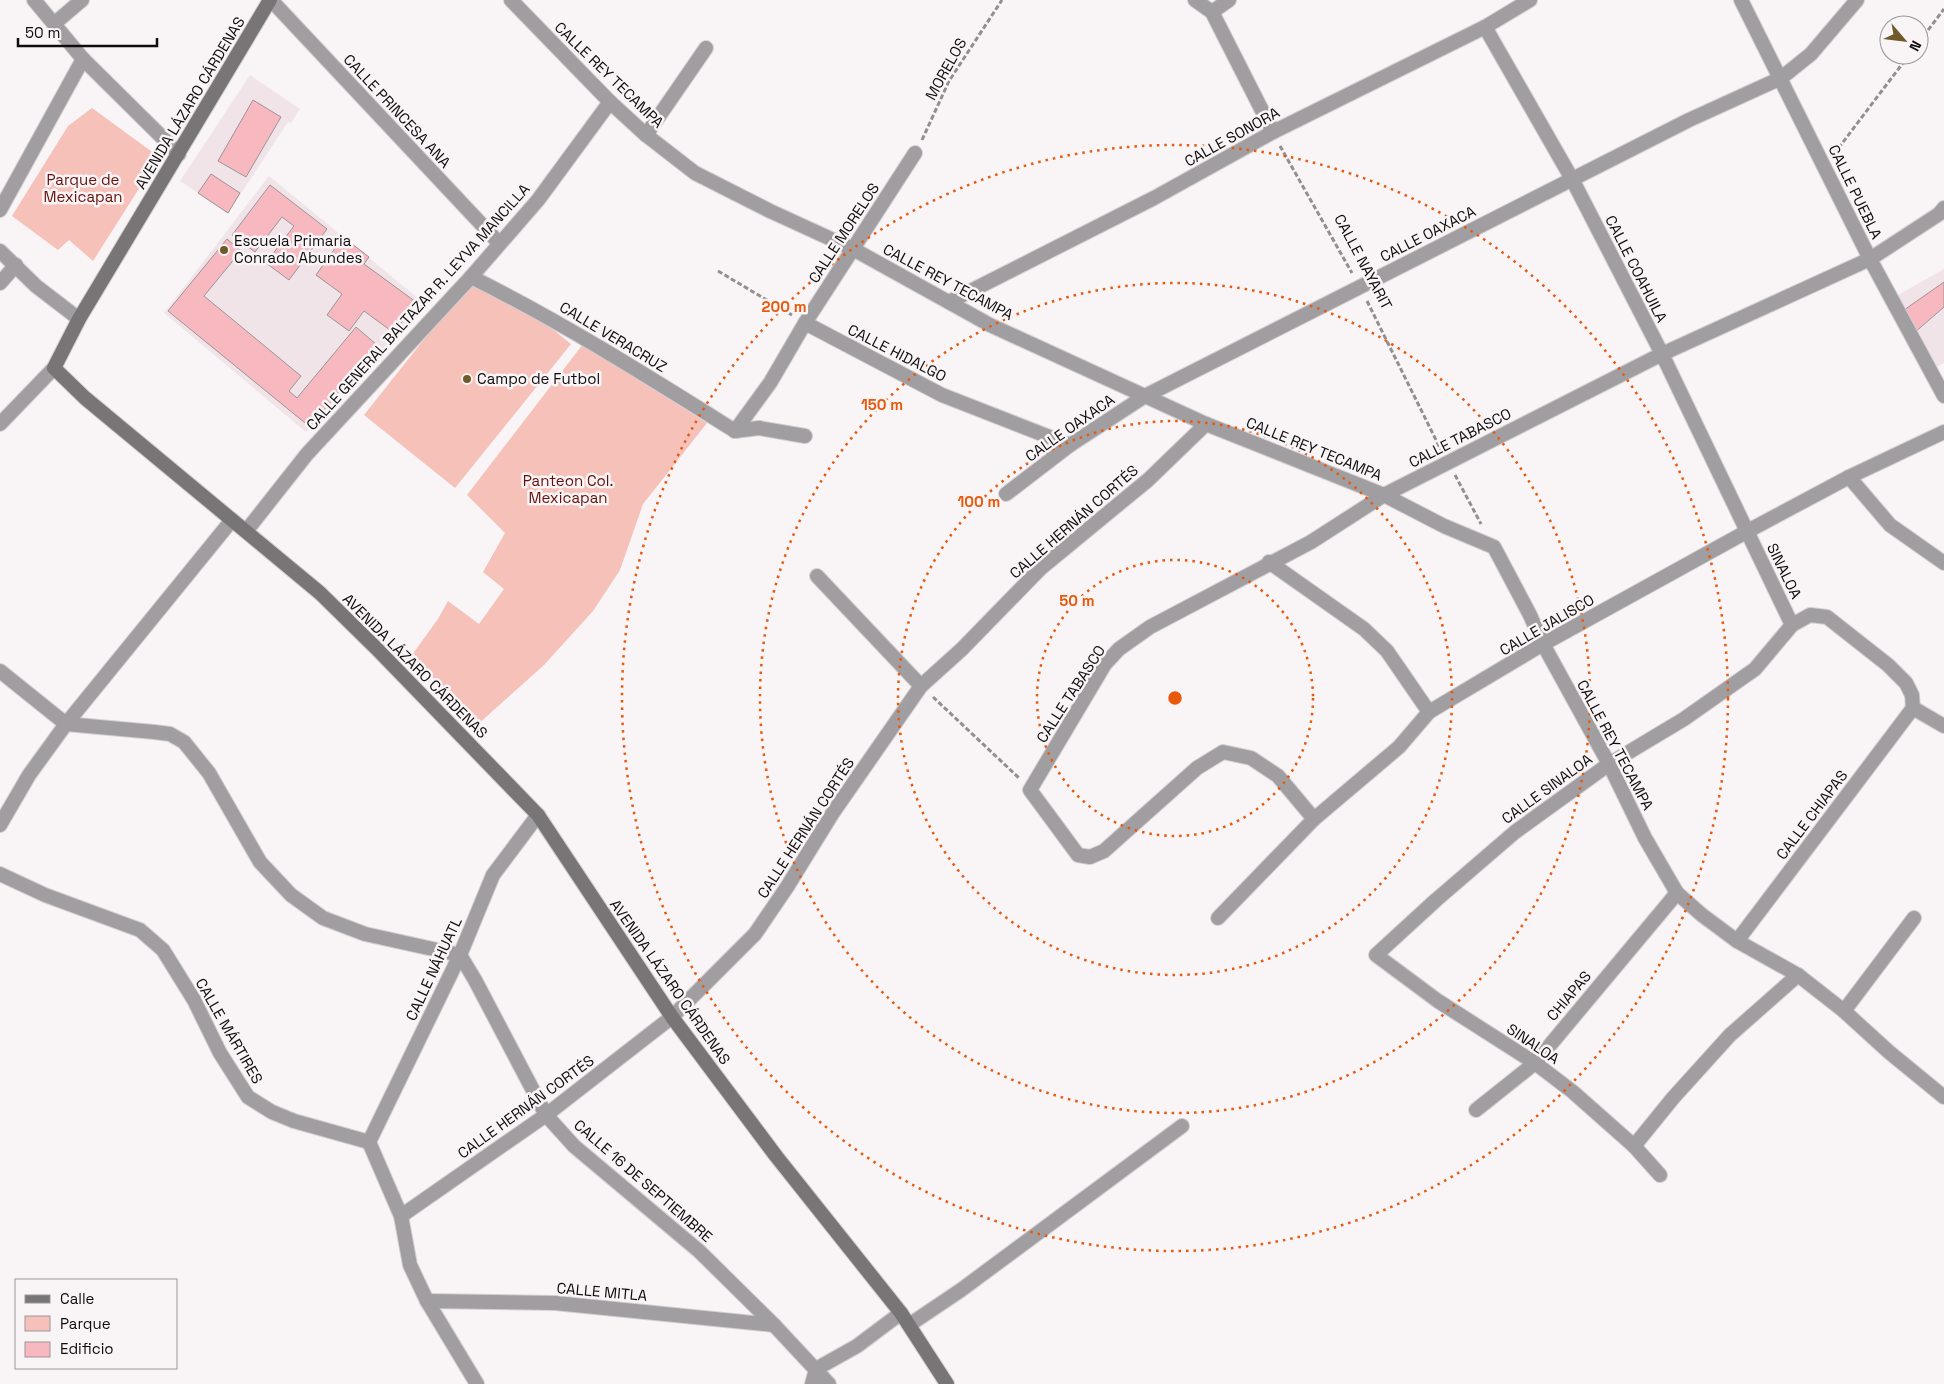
<svg xmlns="http://www.w3.org/2000/svg" width="1944" height="1384" font-family="'Space Grotesk',sans-serif">
	<rect width="100%" height="100%" fill="#f9f4f6"/>
	<g fill="#f1e4e9">
		<path d="M 250,75 L 300,109 L 291,123 L 288,122 L 228,213 L 180,181 Z"/>
		<path d="M 269,176 L 424,303 L 306,432 L 164,313 Z"/>
		<path d="M 1944,269 L 1944,363 L 1925,373 L 1891,299 Z"/>
	</g>
	<g fill="#f5c1b9">
		<path d="M 92,108 L 159,157 L 93,261 L 69,240 L 58,250 L 12,216 L 68,126 Z"/>
		<path d="M 479,270 L 571,344 L 455,488 L 364,415 Z"/>
		<path d="M 583,344 L 707,423 L 643,504 L 620,570 L 593,611 L 544,665 L 477,725 L 412,655 L 438,619 L 448,601 L 479,624 L 504,589 L 483,572 L 505,533 L 467,495 Z"/>
	</g>
	<g fill="#f7b8c0" stroke="#9b9596">
		<path d="M 253,100 L 281,117 L 246,177 L 218,161 Z"/>
		<path d="M 211,174 L 240,193 L 228,213 L 198,193 Z"/>
		<path d="M 270,185 L 327,229 L 289,280 L 266,263 L 294,226 L 282,217 L 255,252 L 232,235 Z"/>
		<path d="M 343,237 L 369,257 L 364,264 L 416,302 L 394,333 L 364,311 L 349,331 L 327,315 L 342,294 L 316,275 Z"/>
		<path d="M 227,239 L 241,251 L 204,296 L 301,376 L 289,391 L 297,398 L 356,327 L 377,345 L 310,427 L 168,311 Z"/>
		<path d="M 1944,282 L 1944,307 L 1914,333 L 1904,310 Z"/>
	</g>
	<g fill="none" stroke-linecap="round" stroke-linejoin="round">
		<g stroke="#d3cfd1" stroke-width="16">
			<g id="minor">
				<path d="M 34,0 L 83,59 L 179,154"/>
				<path d="M 271,0 L 499,243"/>
				<path d="M 511,0 L 610,102 L 646,135 L 695,173 L 770,211 L 853,249 L 990,325 L 1206,424 L 1384,495 L 1444,526 L 1494,547 L 1530,615 L 1543,644 L 1609,764 L 1645,838 L 1677,893 L 1702,915 L 1737,941 L 1798,975 L 1844,1011 L 1889,1052 L 1944,1097"/>
				<path d="M 1195,0 L 1212,12 L 1273,132"/>
				<path d="M 1741,0 L 1870,259 L 1944,396"/>
				<path d="M 1212,12 L 1229,0"/>
				<path d="M 55,23 L 82,0"/>
				<path d="M 1485,27 L 1572,179 L 1662,354 L 1792,625"/>
				<path d="M 646,135 L 706,48"/>
				<path d="M 0,210 L 83,59"/>
				<path d="M 0,251 L 36,286 L 79,319"/>
				<path d="M 471,277 C 562,322 649,377 735,431"/>
				<path d="M 0,283 L 16,265"/>
				<path d="M 949,302 L 1154,198 L 1273,132 L 1485,27 L 1530,0"/>
				<path d="M 805,323 L 942,395 L 1070,445"/>
				<path d="M 0,424 L 54,368"/>
				<path d="M 735,431 L 770,383 L 805,323 L 915,153"/>
				<path d="M 735,431 L 759,428 L 805,436"/>
				<path d="M 1849,477 L 1890,525 L 1944,563"/>
				<path d="M 1006,494 L 1070,445 L 1145,396 L 1689,120 L 1781,78 L 1811,54 L 1857,0"/>
				<path d="M 247,530 L 307,454 L 471,277 L 538,200 L 610,102"/>
				<path d="M 1269,562 L 1364,629 L 1387,651 L 1429,712"/>
				<path d="M 817,576 L 921,686"/>
				<path d="M 0,671 L 66,724 L 154,732 L 170,734 L 184,742 L 209,773 L 260,862 L 291,895 L 323,918 L 365,934 L 460,955 L 475,980 L 546,1115 L 574,1146 L 699,1251 L 774,1325 L 829,1384"/>
				<path d="M 1913,708 L 1944,726"/>
				<path d="M 1314,819 L 1278,776 L 1251,758 L 1223,752 L 1197,768 L 1104,851 L 1090,857 L 1078,855 L 1030,790 L 1105,664 L 1119,649 L 1150,627 L 1311,542 L 1384,495 L 1662,354 L 1870,259 L 1939,214 L 1944,208"/>
				<path d="M 0,825 L 29,775 L 66,724 L 232,520"/>
				<path d="M 0,874 L 45,895 L 140,930 L 163,950 L 194,1000 L 220,1053 L 248,1097 L 272,1112 L 294,1121 L 369,1142"/>
				<path d="M 1218,918 L 1314,819 L 1399,747 L 1429,712 L 1543,644 L 1746,532 L 1849,477 L 1944,432"/>
				<path d="M 1737,941 L 1913,708"/>
				<path d="M 1844,1011 L 1914,918"/>
				<path d="M 1476,1110 L 1535,1063 L 1677,893"/>
				<path d="M 369,1142 L 460,955 L 493,875 L 538,815"/>
				<path d="M 369,1142 L 401,1216 L 410,1265 L 427,1301 L 477,1384"/>
				<path d="M 1634,1146 L 1673,1098 L 1730,1035 L 1798,975"/>
				<path d="M 1660,1175 L 1634,1146 L 1573,1092 L 1535,1063 L 1438,1001 L 1376,955 L 1436,900 L 1515,832 L 1609,764 L 1684,719 L 1755,669 L 1792,625 L 1810,615 L 1827,617 L 1888,665 L 1906,683 L 1912,695 L 1913,708"/>
				<path d="M 401,1216 L 546,1115 L 672,1017 L 755,934 L 787,887 L 832,814 L 921,686 L 962,649 L 1041,568 L 1148,480 L 1206,424"/>
				<path d="M 427,1301 L 555,1303 L 774,1325"/>
				<path d="M 909,1325 L 961,1290 L 1182,1126"/>
				<path d="M 812,1384 L 816,1369 L 857,1346 L 901,1313"/>
			</g>
		</g>
		<g stroke="#d3cfd1" stroke-width="16">
			<path id="secondary" d="M 270,0 L 79,319 L 54,368 L 85,398 L 320,593 L 376,648 L 538,815 L 672,1017 L 776,1156 L 901,1313 L 947,1384"/>
		</g>
		<g stroke="#938f91" stroke-width="3" stroke-dasharray="5 2.5" stroke-linecap="butt">
			<path d="M 1919,42 L 1944,9"/>
			<path d="M 922,140 L 949,81 L 1002,0"/>
			<path d="M 1280,146 L 1352,273"/>
			<path d="M 1834,154 L 1909,55"/>
			<path d="M 718,271 L 792,315"/>
			<path d="M 1367,301 L 1441,450"/>
			<path d="M 1455,475 L 1481,524"/>
			<path d="M 933,697 L 1019,778"/>
		</g>
		<use href="#minor" stroke="#a09ea0" stroke-width="14"/>
		<use href="#secondary" stroke="#787577" stroke-width="14"/>
	</g>
	<g fill="none" stroke="#e8590c" stroke-width="2.5" stroke-dasharray="2.5 5">
		<circle cx="1175" cy="698" r="138"/>
		<circle cx="1175" cy="698" r="277"/>
		<circle cx="1175" cy="698" r="415"/>
		<circle cx="1175" cy="698" r="553"/>
	</g>
	<g fill="#705a2a" stroke="#f9f4f6" stroke-width="2">
		<circle cx="224" cy="250" r="5"/>
		<circle cx="467" cy="379" r="5"/>
	</g>
	<g text-anchor="middle" stroke-width="5" stroke-linejoin="round" paint-order="stroke">
		<g font-size="15" fill="#0e0c0d" stroke="#f9f4f6">
			<text transform="translate(946 69) rotate(-61)" y="5">MORELOS</text>
			<text transform="translate(609 75) rotate(44)" y="5">CALLE REY TECAMPA</text>
			<text transform="translate(190 103) rotate(-59)" y="5">AVENIDA LÁZARO CÁRDENAS</text>
			<text transform="translate(397 111) rotate(47)" y="5">CALLE PRINCESA ANA</text>
			<text transform="translate(1232 137) rotate(-29)" y="5">CALLE SONORA</text>
			<text transform="translate(1855 192) rotate(64)" y="5">CALLE PUEBLA</text>
			<text transform="translate(844 233) rotate(-57)" y="5">CALLE MORELOS</text>
			<text transform="translate(1428 234) rotate(-27)" y="5">CALLE OAXACA</text>
			<text transform="translate(1363 262) rotate(62)" y="5">CALLE NAYARIT</text>
			<text transform="translate(1636 269) rotate(63)" y="5">CALLE COAHUILA</text>
			<text transform="translate(948 282) rotate(28)" y="5">CALLE REY TECAMPA</text>
			<text transform="translate(418 307) rotate(-48)" y="5">CALLE GENERAL BALTAZAR R. LEYVA MANCILLA</text>
			<text transform="translate(613 337) rotate(31)" y="5">CALLE VERACRUZ</text>
			<text transform="translate(897 353) rotate(27)" y="5">CALLE HIDALGO</text>
			<text transform="translate(1070 428) rotate(-35)" y="5">CALLE OAXACA</text>
			<text transform="translate(1460 438) rotate(-27)" y="5">CALLE TABASCO</text>
			<text transform="translate(1314 449) rotate(22)" y="5">CALLE REY TECAMPA</text>
			<text transform="translate(1074 522) rotate(-41)" y="5">CALLE HERNÁN CORTÉS</text>
			<text transform="translate(1784 571) rotate(64)" y="5">SINALOA</text>
			<text transform="translate(1547 625) rotate(-30)" y="5">CALLE JALISCO</text>
			<text transform="translate(415 666) rotate(45)" y="5">AVENIDA LÁZARO CÁRDENAS</text>
			<text transform="translate(1071 694) rotate(-57)" y="5">CALLE TABASCO</text>
			<text transform="translate(1615 745) rotate(62)" y="5">CALLE REY TECAMPA</text>
			<text transform="translate(1547 789) rotate(-36)" y="5">CALLE SINALOA</text>
			<text transform="translate(1812 815) rotate(-53)" y="5">CALLE CHIAPAS</text>
			<text transform="translate(806 828) rotate(-57)" y="5">CALLE HERNÁN CORTÉS</text>
			<text transform="translate(434 969) rotate(-65)" y="5">CALLE NÁHUATL</text>
			<text transform="translate(670 982) rotate(55)" y="5">AVENIDA LÁZARO CÁRDENAS</text>
			<text transform="translate(1569 996) rotate(-50)" y="5">CHIAPAS</text>
			<text transform="translate(229 1031) rotate(60)" y="5">CALLE MÁRTIRES</text>
			<text transform="translate(1533 1044) rotate(34)" y="5">SINALOA</text>
			<text transform="translate(526 1107) rotate(-36)" y="5">CALLE HERNÁN CORTÉS</text>
			<text transform="translate(643 1181) rotate(41)" y="5">CALLE 16 DE SEPTIEMBRE</text>
			<text transform="translate(602 1292) rotate(5)" y="5">CALLE MITLA</text>
		</g>
		<g font-size="15" fill="#67100a" stroke="#f9f4f6">
			<text x="83" y="185">Parque de<tspan x="83" dy="17">Mexicapan</tspan></text>
			<text x="568" y="486">Panteon Col.<tspan x="568" dy="17">Mexicapan</tspan></text>
		</g>
		<g font-size="15" fill="#0e0c0d" stroke="#f9f4f6" text-anchor="start">
			<text x="234" y="246">Escuela Primaria<tspan x="234" dy="17">Conrado Abundes</tspan></text>
			<text x="477" y="384">Campo de Futbol</text>
		</g>
	</g>
	<circle cx="1175" cy="698" r="8" fill="#e8590c" stroke="#f9f4f6" stroke-width="2.5"/>
	<g font-size="15" text-anchor="middle" font-weight="bold" fill="#e8590c" stroke="#f9f4f6" stroke-width="5" stroke-linejoin="round" paint-order="stroke">
		<text x="784" y="312">200 m</text>
		<text x="882" y="410">150 m</text>
		<text x="979" y="507">100 m</text>
		<text x="1077" y="606">50 m</text>
	</g>
	<rect x="15" y="1279" width="162" height="90" fill="#f9f4f6" stroke="#9b9799"/>
	<rect x="25" y="1295" width="25" height="8" fill="#787577" stroke="#9b9799"/>
	<text x="60" y="1304" font-size="15" fill="#0e0c0d">Calle</text>
	<rect x="25" y="1316" width="25" height="15" fill="#f5c1b9" stroke="#9b9799"/>
	<text x="60" y="1329" font-size="15" fill="#0e0c0d">Parque</text>
	<rect x="25" y="1342" width="25" height="15" fill="#f7b8c0" stroke="#9b9799"/>
	<text x="60" y="1354" font-size="15" fill="#0e0c0d">Edificio</text>
	<g transform="translate(1904 40) rotate(118)"><circle r="24" fill="#f9f4f6" stroke="#9b9799"/>
	<path d="M0-4L9 19L0 12L-9 19Z" fill="#705a2a"/>
	<text y="-8" font-size="14" font-weight="bold" text-anchor="middle" fill="#0e0c0d">N</text>
	</g>
	<path d="M18 38v8h139v-8" fill="none" stroke="#0e0c0d" stroke-width="2.5"/>
	<text x="25" y="38" font-size="15" fill="#0e0c0d" stroke="#f9f4f6" stroke-width="4" paint-order="stroke">50 m</text>
</svg>
